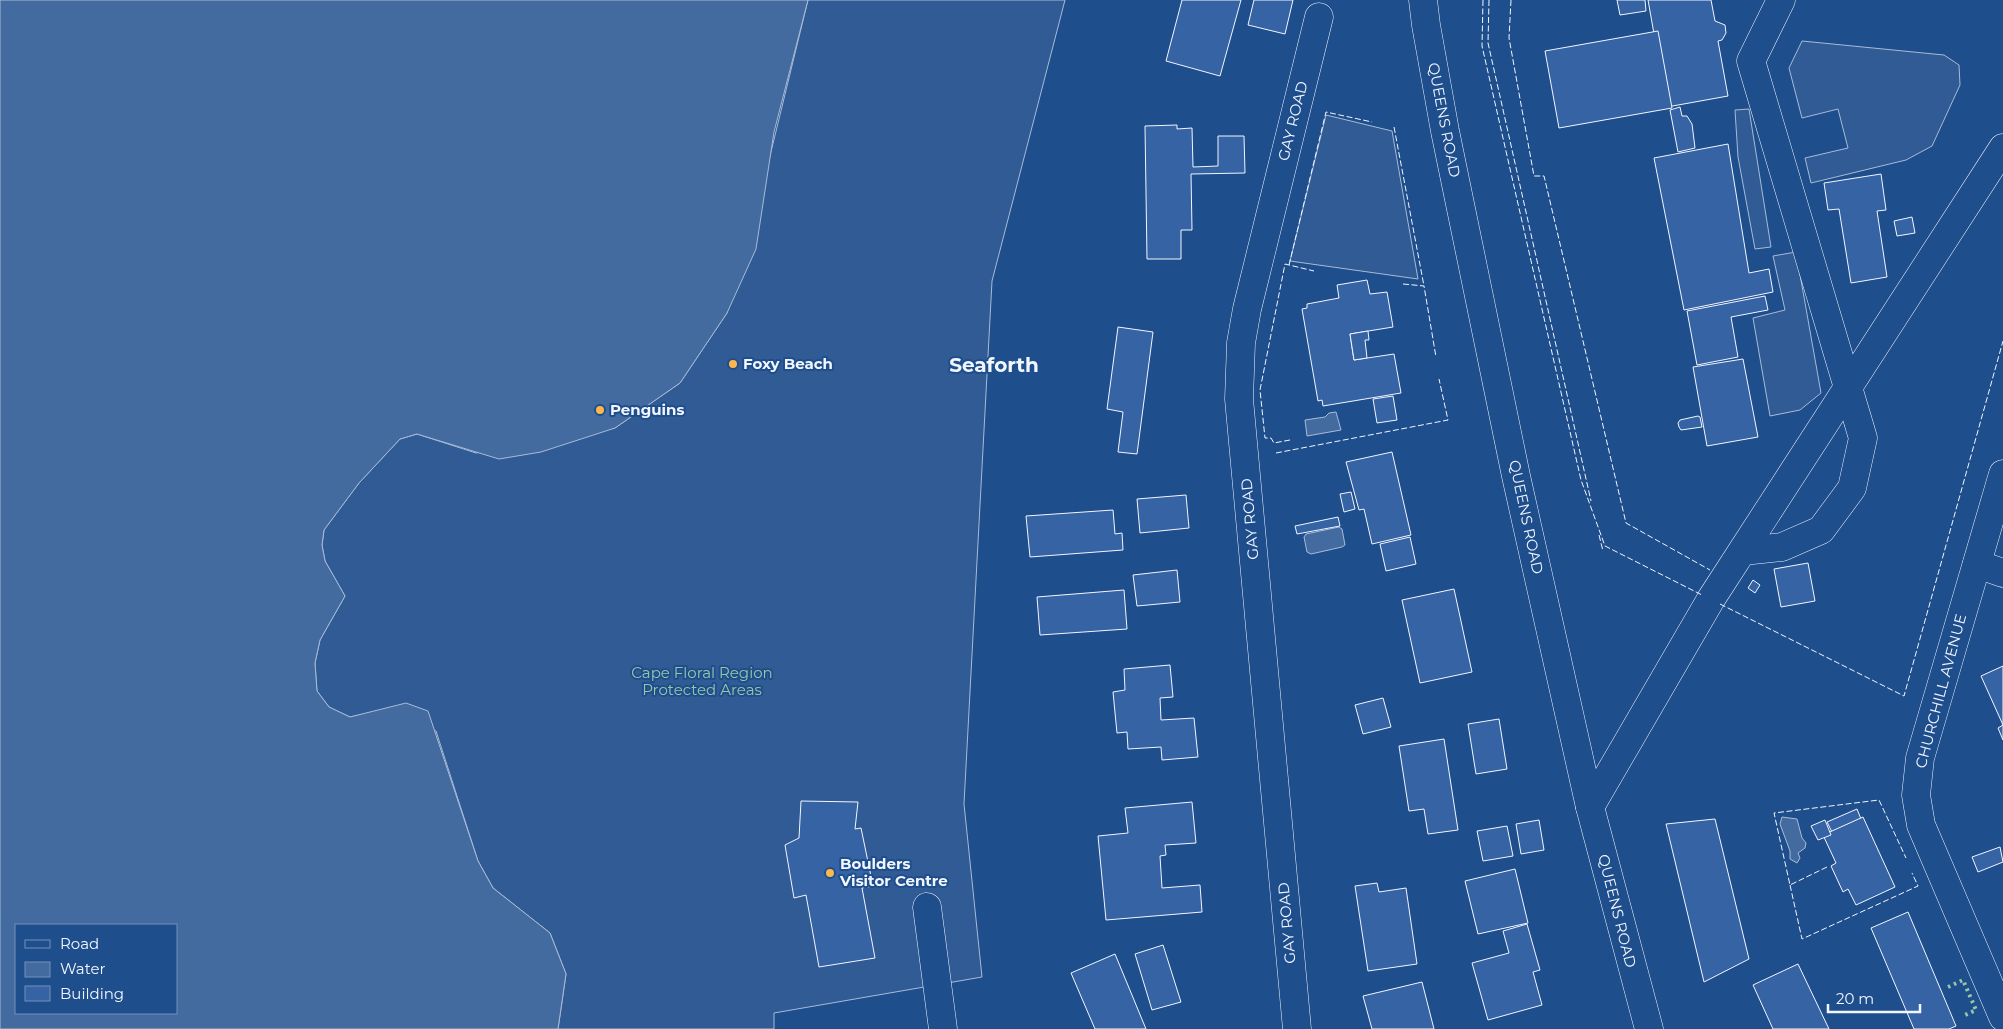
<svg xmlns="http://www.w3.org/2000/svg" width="2003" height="1029" font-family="Montserrat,sans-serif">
	<rect width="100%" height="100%" fill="#1f4e8c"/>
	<g fill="#305b95" stroke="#a8bbd7">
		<path d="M 808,0 L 1065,0 L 992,281 L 964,804 L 982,977 L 774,1013 L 774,1029 L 558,1029 L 566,974 L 550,933 L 493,888 L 478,861 L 436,731 L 368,713 L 350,717 L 329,707 L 317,691 L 315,663 L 320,640 L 345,596 L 325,561 L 322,545 L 324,530 L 359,483 L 400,439 L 417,434 L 476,453 L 615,428 L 680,383 L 727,313 L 769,160 Z"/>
		<path d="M 1802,41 L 1944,55 L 1959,65 L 1960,85 L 1932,146 L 1906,160 L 1811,183 L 1805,158 L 1848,148 L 1838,109 L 1802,118 L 1789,68 Z"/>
		<path d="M 1749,109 L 1771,247 L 1755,249 L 1738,157 L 1735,110 Z"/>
		<path d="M 1326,115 L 1392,131 L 1418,279 L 1290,261 Z"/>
		<path d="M 1796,252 L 1821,393 L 1800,410 L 1770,416 L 1753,318 L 1785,310 L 1773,256 Z"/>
	</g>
	<g fill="#446ba0" stroke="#a8bbd7" fill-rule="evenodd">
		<path d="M 0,0 L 808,0 L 774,132 L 756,249 L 727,313 L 680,383 L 615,428 L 541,452 L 499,459 L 417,434 L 400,439 L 359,483 L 324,530 L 322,545 L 325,561 L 345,596 L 320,640 L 315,663 L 317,691 L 329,707 L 350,717 L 406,703 L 428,711 L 478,861 L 493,888 L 550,933 L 566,974 L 558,1029 L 0,1029 ZM 16,925 L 176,925 L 176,1013 L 16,1013 Z"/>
		<path d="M 1336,412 L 1341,430 L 1307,436 L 1305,420 L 1325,417 L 1329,413 Z"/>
		<path d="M 1339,527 L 1342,529 L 1345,545 L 1342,547 L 1311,554 L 1307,552 L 1304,537 L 1306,534 Z"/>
		<path d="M 1782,817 L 1797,819 L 1802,838 L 1806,843 L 1805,848 L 1798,853 L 1800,858 L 1797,863 L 1790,859 L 1790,851 L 1780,824 Z"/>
	</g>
	<g fill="#3563a3" stroke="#f2f6ff">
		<path d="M 1182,0 L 1241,0 L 1220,76 L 1166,61 Z"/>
		<path d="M 1254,0 L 1293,0 L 1285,34 L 1248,25 Z"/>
		<path d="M 1617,0 L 1645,0 L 1646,11 L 1620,15 Z"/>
		<path d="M 1648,0 L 1711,0 L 1715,21 L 1725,25 L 1726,33 L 1722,40 L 1718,41 L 1728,96 L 1667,107 Z"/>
		<path d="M 1658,31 L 1672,108 L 1559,128 L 1545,51 Z"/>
		<path d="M 1680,107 L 1682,116 L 1687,116 L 1692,124 L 1695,148 L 1678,152 L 1670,110 Z"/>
		<path d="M 1177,125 L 1177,129 L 1192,128 L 1193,167 L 1218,166 L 1218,136 L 1244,136 L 1245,173 L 1191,174 L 1192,230 L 1181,230 L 1181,259 L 1147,259 L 1145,126 Z"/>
		<path d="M 1728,144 L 1749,273 L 1769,269 L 1773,292 L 1684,310 L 1654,158 Z"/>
		<path d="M 1881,174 L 1886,210 L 1877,211 L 1887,277 L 1851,283 L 1839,209 L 1828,210 L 1824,183 Z"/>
		<path d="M 1912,217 L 1915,233 L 1897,236 L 1894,221 Z"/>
		<path d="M 1367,280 L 1370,294 L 1387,292 L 1393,327 L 1350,334 L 1354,360 L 1394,354 L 1401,393 L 1323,406 L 1322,400 L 1318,401 L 1302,309 L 1307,308 L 1307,304 L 1339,298 L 1337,285 Z"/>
		<path d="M 1765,296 L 1768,310 L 1731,317 L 1738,357 L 1697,365 L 1687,311 Z"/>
		<path d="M 1118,327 L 1153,332 L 1137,454 L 1118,452 L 1123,412 L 1107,409 Z"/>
		<path d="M 1368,331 L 1369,340 L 1365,340 L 1367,358 L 1354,360 L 1350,334 Z"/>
		<path d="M 1743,359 L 1758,437 L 1707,446 L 1693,367 Z"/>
		<path d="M 1393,396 L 1397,420 L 1377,423 L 1373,399 Z"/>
		<path d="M 1698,416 L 1700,417 L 1702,427 L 1681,430 L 1679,427 L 1678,423 L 1680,420 Z"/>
		<path d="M 1392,452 L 1411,535 L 1372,544 L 1364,509 L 1359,510 L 1346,462 Z"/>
		<path d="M 1351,492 L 1355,509 L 1344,512 L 1340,494 Z"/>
		<path d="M 1186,495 L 1189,528 L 1140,533 L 1137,499 Z"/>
		<path d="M 1113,510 L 1115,534 L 1122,533 L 1123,550 L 1030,557 L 1026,516 Z"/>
		<path d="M 1338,517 L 1340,526 L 1297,534 L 1295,526 Z"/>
		<path d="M 1410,537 L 1416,564 L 1386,571 L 1380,544 Z"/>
		<path d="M 1808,563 L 1815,601 L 1781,607 L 1774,569 Z"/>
		<path d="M 1177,570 L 1180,602 L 1137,606 L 1133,575 Z"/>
		<path d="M 1753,580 L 1760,585 L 1755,593 L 1748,588 Z"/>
		<path d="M 1454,589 L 1472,672 L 1420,683 L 1402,600 Z"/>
		<path d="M 1124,590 L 1127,629 L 1040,635 L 1037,597 Z"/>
		<path d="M 1170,665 L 1173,697 L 1160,698 L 1161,720 L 1194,718 L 1198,757 L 1162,760 L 1161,747 L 1128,749 L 1127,732 L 1117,733 L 1113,692 L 1125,690 L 1124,669 Z"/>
		<path d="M 2003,666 L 2003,725 L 1981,676 Z"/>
		<path d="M 1383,698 L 1391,727 L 1363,734 L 1355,705 Z"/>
		<path d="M 1499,719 L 1507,769 L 1476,774 L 1468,724 Z"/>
		<path d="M 2003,725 L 2003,740 L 1998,728 Z"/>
		<path d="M 1444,739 L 1458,830 L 1428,834 L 1424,809 L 1409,811 L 1399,746 Z"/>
		<path d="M 801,801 L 858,802 L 855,829 L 861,828 L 873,886 L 862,888 L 875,958 L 819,967 L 806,895 L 794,898 L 785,845 L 799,838 Z"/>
		<path d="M 1192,802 L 1196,843 L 1165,845 L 1166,855 L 1160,856 L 1162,888 L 1200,885 L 1202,912 L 1106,920 L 1098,836 L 1128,833 L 1125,808 Z"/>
		<path d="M 1857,809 L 1861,819 L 1832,832 L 1827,822 Z"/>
		<path d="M 1863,817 L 1895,887 L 1856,905 L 1848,889 L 1843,892 L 1831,866 L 1836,863 L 1823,835 Z"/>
		<path d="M 1715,819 L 1749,959 L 1704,982 L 1666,824 Z"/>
		<path d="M 1539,820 L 1544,850 L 1521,854 L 1516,824 Z"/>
		<path d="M 1825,820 L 1831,835 L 1818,840 L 1811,826 Z"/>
		<path d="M 1507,826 L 1513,856 L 1483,861 L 1477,831 Z"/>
		<path d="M 2000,847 L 2003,862 L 1978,872 L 1972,857 Z"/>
		<path d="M 1515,869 L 1528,923 L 1478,934 L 1465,881 Z"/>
		<path d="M 1377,883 L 1379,892 L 1406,888 L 1417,964 L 1368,971 L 1355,886 Z"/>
		<path d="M 1908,912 L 1956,1026 L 1949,1029 L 1914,1029 L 1871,928 Z"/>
		<path d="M 1527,924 L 1540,970 L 1533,972 L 1542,1005 L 1488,1020 L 1472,963 L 1509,953 L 1503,931 Z"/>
		<path d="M 1163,945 L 1181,1002 L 1152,1010 L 1135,954 Z"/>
		<path d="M 1115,954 L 1146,1029 L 1095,1029 L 1071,973 Z"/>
		<path d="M 1798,964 L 1829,1029 L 1773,1029 L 1753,985 Z"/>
		<path d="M 1422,982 L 1434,1029 L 1372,1029 L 1363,996 Z"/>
	</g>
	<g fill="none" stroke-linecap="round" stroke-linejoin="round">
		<g stroke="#f2f6ff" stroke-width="29">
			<g id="minor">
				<path d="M 2003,474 L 1920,758 L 1916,795 L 1921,825 L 2003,1017"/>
				<path d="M 1743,551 L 1782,547 L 1821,530 L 1852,488 L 1863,438 L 1751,61 L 1781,0"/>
				<path d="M 1977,564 L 2003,573"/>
				<path d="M 1590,807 L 1711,599 L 2003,148"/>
				<path d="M 927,907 L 943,1029"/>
				<path d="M 1297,1029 L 1239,399 L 1241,343 L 1247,309 L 1319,17"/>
			</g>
		</g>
		<g stroke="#f2f6ff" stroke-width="29">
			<path id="major" d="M 1423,0 L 1426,25 L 1445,131 L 1516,476 L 1590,807 L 1649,1029"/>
		</g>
		<use href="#minor" stroke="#1f4e8c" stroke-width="28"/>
		<use href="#major" stroke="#1f4e8c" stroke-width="28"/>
		<path stroke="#97c8a6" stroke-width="4" stroke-dasharray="2.5 4" stroke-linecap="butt" d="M 1948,987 L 1963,980 L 1976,1010 L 1963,1016"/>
		<g stroke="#f2f6ff" stroke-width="1" stroke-dasharray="6 2.5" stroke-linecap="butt">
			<path d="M 1483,0 L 1482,46 L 1581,480 L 1605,546 L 1702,595"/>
			<path d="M 1489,0 L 1488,43 L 1591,501"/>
			<path d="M 1511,0 L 1509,38 L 1534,176 L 1544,176 L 1626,523 L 1710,570"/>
			<path d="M 1394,127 L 1424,286"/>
			<path d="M 1289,265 L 1326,112 L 1372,122"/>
			<path d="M 1403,284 L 1424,286 L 1436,357"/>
			<path d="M 1290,440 L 1274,443 L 1271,438 L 1265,438 L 1260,390 L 1285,264 L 1314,271"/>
			<path d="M 1276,453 L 1448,420 L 1439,379"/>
			<path d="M 1599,535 L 1603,551"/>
			<path d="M 1720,604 L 1904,696 L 2003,341"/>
			<path d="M 1827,867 L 1790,885 L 1774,813 L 1879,800 L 1906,858"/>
			<path d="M 1790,885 L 1802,939 L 1918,886 L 1912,873"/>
		</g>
	</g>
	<g fill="#ffb74d" stroke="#1f4e8c" stroke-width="2">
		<circle cx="733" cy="364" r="5"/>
		<circle cx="600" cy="410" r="5"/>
		<circle cx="830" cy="873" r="5"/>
	</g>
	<g text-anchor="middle" stroke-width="4" stroke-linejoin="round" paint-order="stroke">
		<g font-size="15" fill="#f2f6ff" stroke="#1f4e8c">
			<text transform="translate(1444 120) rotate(79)" y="5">QUEENS ROAD</text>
			<text transform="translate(1293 121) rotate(-76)" y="5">GAY ROAD</text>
			<text transform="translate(1526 517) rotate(78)" y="5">QUEENS ROAD</text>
			<text transform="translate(1250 519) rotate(-95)" y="5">GAY ROAD</text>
			<text transform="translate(1941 691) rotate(-75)" y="5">CHURCHILL AVENUE</text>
			<text transform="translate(1617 911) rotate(76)" y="5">QUEENS ROAD</text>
			<text transform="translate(1287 923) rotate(-95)" y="5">GAY ROAD</text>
		</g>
		<g font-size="15" font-weight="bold" fill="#f2f6ff" stroke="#1f4e8c" text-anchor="start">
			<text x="743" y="369">Foxy Beach</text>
			<text x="610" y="415">Penguins</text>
			<text x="840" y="869">Boulders<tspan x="840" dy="17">Visitor Centre</tspan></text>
		</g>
		<g font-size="15" fill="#97c8a6" stroke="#1f4e8c">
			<text x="702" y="678">Cape Floral Region<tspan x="702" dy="17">Protected Areas</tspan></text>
		</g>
		<g font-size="20" font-weight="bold" fill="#f2f6ff" stroke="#1f4e8c">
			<text x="994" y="372">Seaforth</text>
		</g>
	</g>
	<rect x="15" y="924" width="162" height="90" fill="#1f4e8c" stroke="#7391ba"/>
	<rect x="25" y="940" width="25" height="8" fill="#1f4e8c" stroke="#7391ba"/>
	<text x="60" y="949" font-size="15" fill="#f2f6ff">Road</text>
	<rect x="25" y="962" width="25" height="15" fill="#446ba0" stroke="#7391ba"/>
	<text x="60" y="974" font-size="15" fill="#f2f6ff">Water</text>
	<rect x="25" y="986" width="25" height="15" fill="#3563a3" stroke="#7391ba"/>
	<text x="60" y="999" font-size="15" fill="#f2f6ff">Building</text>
	<path d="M1828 1004v8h92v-8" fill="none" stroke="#f2f6ff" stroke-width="2.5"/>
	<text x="1836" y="1004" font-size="15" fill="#f2f6ff" stroke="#1f4e8c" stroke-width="4" paint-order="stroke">20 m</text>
</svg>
